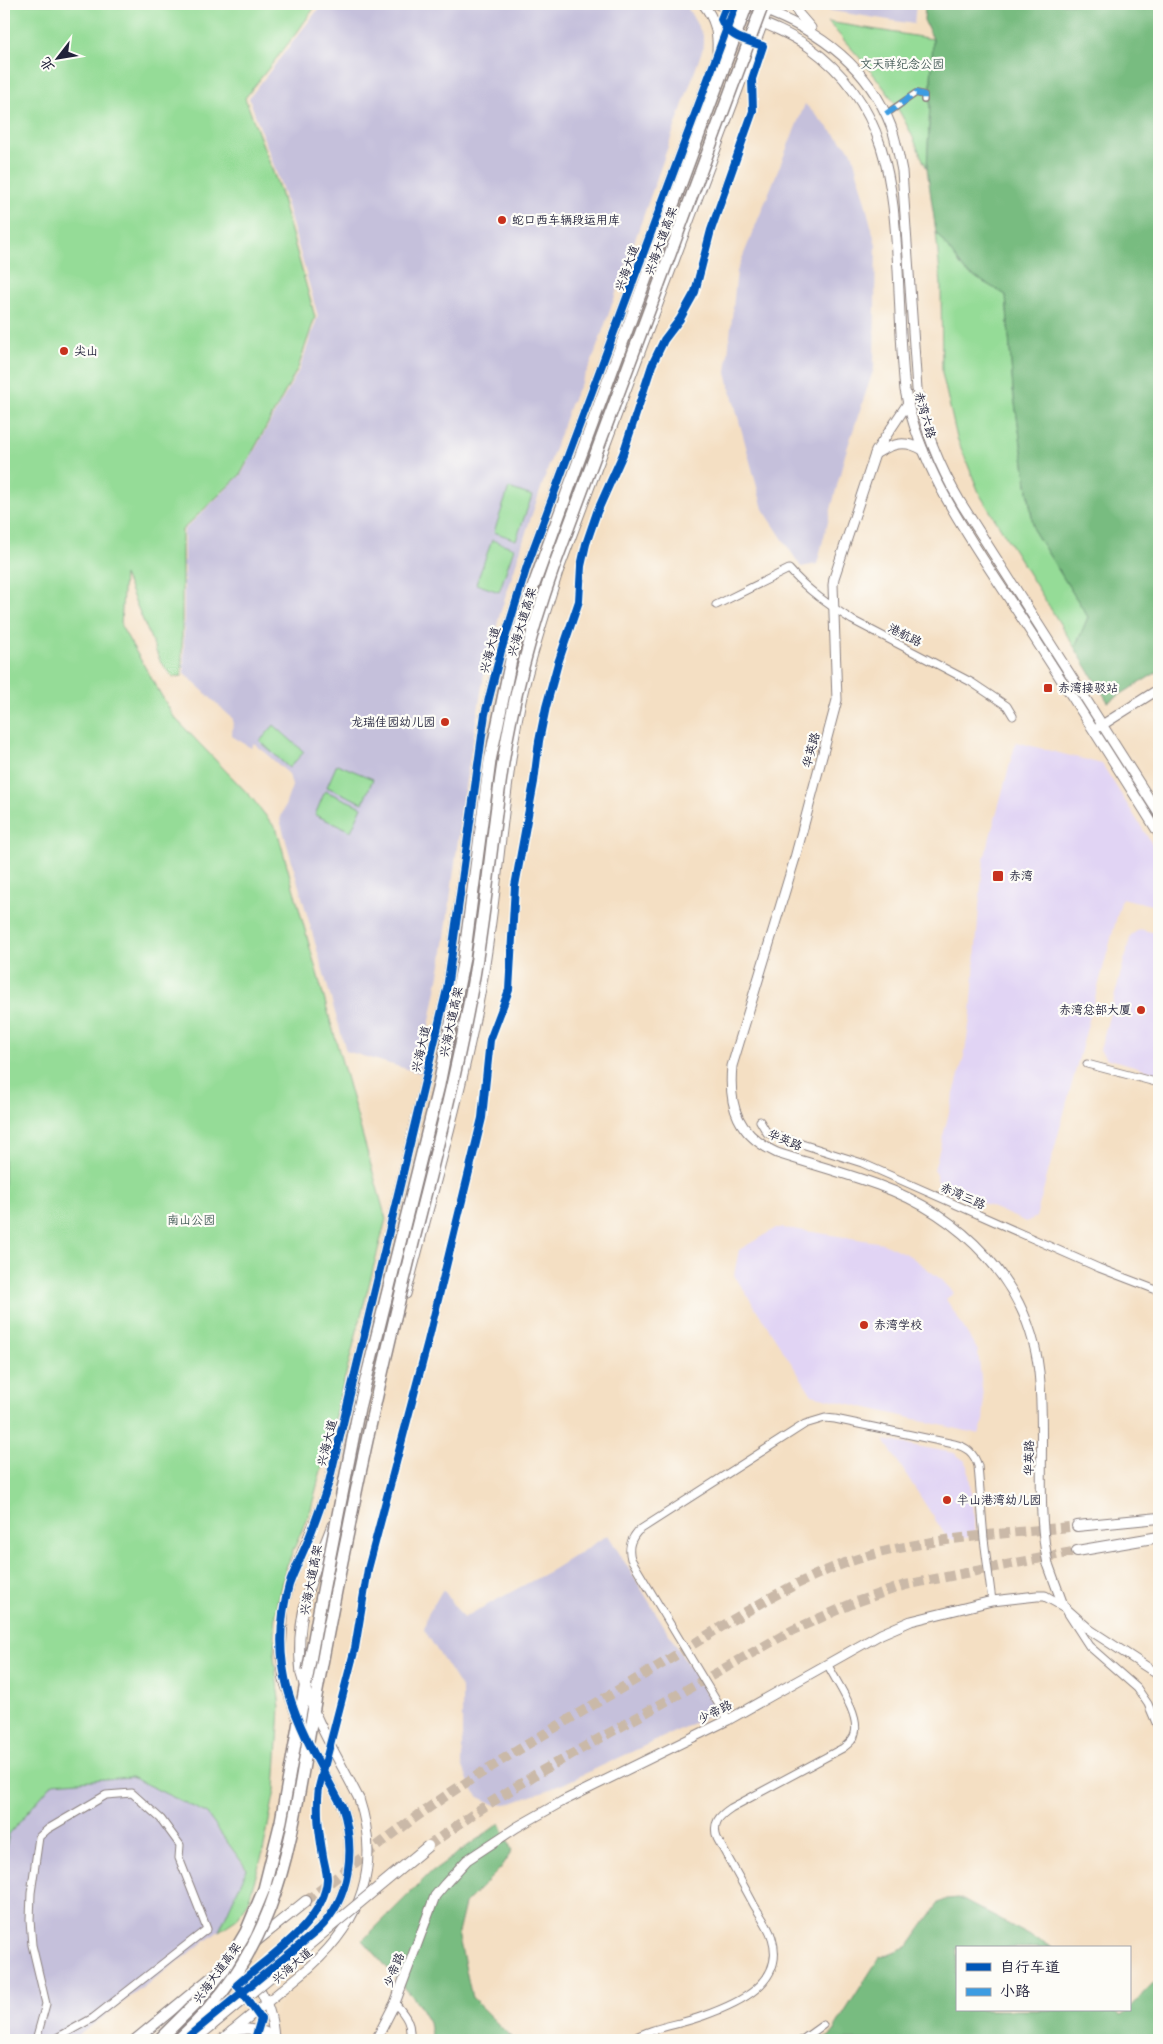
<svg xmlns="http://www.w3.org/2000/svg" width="1163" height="2044" font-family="'Balsamiq Sans','LXGW WenKai TC',sans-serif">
	<rect width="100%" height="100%" fill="#fdfcf7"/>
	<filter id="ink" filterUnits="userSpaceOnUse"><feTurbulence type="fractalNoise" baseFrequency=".02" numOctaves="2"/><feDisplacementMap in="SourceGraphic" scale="10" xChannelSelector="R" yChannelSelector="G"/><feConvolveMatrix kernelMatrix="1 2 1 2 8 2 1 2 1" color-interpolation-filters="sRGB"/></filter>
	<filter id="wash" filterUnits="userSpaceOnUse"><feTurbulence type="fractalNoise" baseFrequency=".0096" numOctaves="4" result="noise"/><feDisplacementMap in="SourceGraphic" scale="20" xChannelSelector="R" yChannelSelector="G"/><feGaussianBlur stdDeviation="1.12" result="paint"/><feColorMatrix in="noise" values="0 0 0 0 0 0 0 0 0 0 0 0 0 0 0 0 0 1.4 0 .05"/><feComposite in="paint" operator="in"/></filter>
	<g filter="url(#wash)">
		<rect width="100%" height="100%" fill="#f4dfc3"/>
		<g fill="#e1d4f4">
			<path d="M 1016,742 L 1102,764 L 1159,855 L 1159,907 L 1122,898 L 1036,1217 L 1026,1222 L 939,1184 L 934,1170 L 965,1052 L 971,1013 L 980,894 L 984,859 Z"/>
			<path d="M 1140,929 L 1159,934 L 1159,1073 L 1106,1058 L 1100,1050 L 1131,935 Z"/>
			<path d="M 776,1228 L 793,1229 L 883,1243 L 910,1256 L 942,1280 L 954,1293 L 946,1299 L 978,1351 L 984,1407 L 983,1423 L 979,1434 L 812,1395 L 734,1275 L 739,1250 Z"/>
			<path d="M 884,1440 L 954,1453 L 965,1461 L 968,1466 L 976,1535 L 957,1540 L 947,1538 Z"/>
		</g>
		<g fill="#c5c0db">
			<path d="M 358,4 L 679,4 L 687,7 L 703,35 L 703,48 L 592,361 L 570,405 L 529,523 L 500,614 L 484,675 L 466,781 L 442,959 L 420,1073 L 346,1051 L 280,820 L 292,786 L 289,774 L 254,743 L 251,748 L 232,736 L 233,719 L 184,673 L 184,530 L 241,475 L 300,368 L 318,316 L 282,188 L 249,98 L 320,7 L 354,6 Z"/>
			<path d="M 788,4 L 916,4 L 914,24 Z"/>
			<path d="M 805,104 L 852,152 L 876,245 L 874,368 L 845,455 L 817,564 L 801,567 L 763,509 L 726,373 L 737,271 Z"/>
			<path d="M 608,1535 L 717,1712 L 563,1784 L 512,1803 L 496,1805 L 479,1797 L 471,1788 L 462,1764 L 462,1689 L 424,1630 L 427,1616 L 443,1589 L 463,1618 L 554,1569 Z"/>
			<path d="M 131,1777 L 206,1813 L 247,1870 L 219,1931 L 72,2040 L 4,2040 L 4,1856 L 9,1834 L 53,1783 Z"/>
		</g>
		<g fill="#95dc97" stroke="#5c7f69">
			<path d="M 4,4 L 317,4 L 298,31 L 245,98 L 279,188 L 315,317 L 298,368 L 240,475 L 182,530 L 182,676 L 173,677 L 161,663 L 124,575 L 121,626 L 174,717 L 251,797 L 277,830 L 386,1219 L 311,1509 L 287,1565 L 276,1613 L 274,1656 L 280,1708 L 275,1790 L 263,1852 L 249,1899 L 237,1919 L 219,1931 L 247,1869 L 206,1813 L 131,1777 L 53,1783 L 9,1834 L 4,1856 Z"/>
			<path d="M 828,22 L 933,39 L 927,169 C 919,152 912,133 902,116 C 883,81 854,52 828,22 Z"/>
			<path d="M 936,232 L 966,272 L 1006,295 L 1013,390 L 1034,531 L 1088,617 L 1075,648 L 980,495 L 957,438 L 942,373 L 941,285 Z"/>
			<path d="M 509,488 L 532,496 L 516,540 L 494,532 Z"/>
			<path d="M 492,540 L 514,548 L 499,592 L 476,584 Z"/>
			<path d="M 274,725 L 304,752 L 289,768 L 260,741 Z"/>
			<path d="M 337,764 L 373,779 L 363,803 L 327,787 Z"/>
			<path d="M 325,791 L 362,807 L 351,831 L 315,815 Z"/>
		</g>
		<g fill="#78bc80" stroke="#4d6f5e">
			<path d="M 925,4 L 1159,4 L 1159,671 L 1108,702 L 1075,648 L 1088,617 L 1034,531 L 1013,390 L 1006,295 L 966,272 L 936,232 L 927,169 L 933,39 L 924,20 Z"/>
			<path d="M 500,1823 L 512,1851 L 501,1868 L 465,1904 L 458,1933 L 472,1998 L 514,2040 L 432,2040 L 429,2022 L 418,2003 L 363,1940 L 431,1872 Z"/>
			<path d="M 959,1898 L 1053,1948 L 957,1948 L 957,2010 L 1110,2010 L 1121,2016 L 1129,2010 L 1129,2008 L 1159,1977 L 1159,2040 L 821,2040 C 831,2036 834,2034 837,2024 L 879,1958 L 908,1946 L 939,1903 L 947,1899 Z"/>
		</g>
	</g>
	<g filter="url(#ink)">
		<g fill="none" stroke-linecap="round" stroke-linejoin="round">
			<g stroke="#cab9a8" stroke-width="10" stroke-dasharray="10 5" stroke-linecap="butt">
				<path d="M 428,1846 L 479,1810 L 538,1773 L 793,1630 L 856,1602 L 905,1585 L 1077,1551"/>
				<path d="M 306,1901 C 354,1864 400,1827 450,1793 C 519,1748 590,1707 660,1665 C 720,1628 781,1586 848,1562 C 922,1537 1000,1535 1077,1526"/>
			</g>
			<g stroke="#8b807f" stroke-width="8">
				<path id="pedestrian" d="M 886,114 L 916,93 L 924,95 L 924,100"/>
			</g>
			<g stroke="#8b807f" stroke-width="9">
				<g id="minor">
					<path d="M 716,605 L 789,569 C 807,590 829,605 852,620 L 971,682 L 1007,706 L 1013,716"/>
					<path d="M 1087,1064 L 1159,1083"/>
					<path d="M 760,1121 L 767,1133 L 862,1163 L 1099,1268 L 1159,1291"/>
					<path d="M 1067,1612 L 1089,1646 L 1137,1688 L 1148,1704 L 1159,1730"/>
					<path d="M 728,1720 L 631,1559 C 628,1548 630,1540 638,1531 L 805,1424 L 825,1418 L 835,1419 L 954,1444 C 967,1447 974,1453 978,1466 L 984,1539 L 992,1601"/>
					<path d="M 395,2003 C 405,2015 413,2024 409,2040"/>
					<path d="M 36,2040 L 46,2004 L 32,1945 L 30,1920 L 31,1893 L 39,1837 L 48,1829 L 106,1795 L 132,1793 L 161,1819 L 180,1845 L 179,1858 L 207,1929 L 93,2018 L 53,2040"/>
					<path d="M 631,2040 C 652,2027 679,2025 703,2016 C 737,2004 786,1983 772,1938 C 769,1927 760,1915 754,1905 C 742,1882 729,1860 717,1838 C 712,1823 719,1816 731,1808 L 843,1748 C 848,1744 854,1740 855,1733 C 860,1714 836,1682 828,1665"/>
					<path d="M 802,2040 L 823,2025"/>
				</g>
			</g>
			<g stroke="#8b807f" stroke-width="11">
				<g id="tertiary">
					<path d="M 703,4 C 715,19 718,32 717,51"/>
					<path d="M 717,4 C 747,18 782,28 809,47 C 887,103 893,182 898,270 C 900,310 901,350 905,390 C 921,474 974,544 1019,614 C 1066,687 1113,760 1159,834"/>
					<path d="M 746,4 C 809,24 866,61 891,126 C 896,140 899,156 902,171 L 917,389 C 924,430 940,468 961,503 L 1159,814"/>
					<path d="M 795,4 L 798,13 L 811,28"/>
					<path d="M 875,454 C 892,444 904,439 923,450"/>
					<path d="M 1099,727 L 1159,689"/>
					<path d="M 795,858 L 837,700 L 833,585 L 834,578 L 876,451 L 910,400"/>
					<path d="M 406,1294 C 432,1194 461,1095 480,994 C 497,903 501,811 517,721 C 526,670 543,621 558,572 L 770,4"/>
					<path d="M 346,1492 L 360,1453"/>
					<path d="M 1048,1564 L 1063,1605"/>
					<path d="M 301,1674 C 294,1618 312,1576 332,1525"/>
					<path d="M 284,1680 L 281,1652 L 284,1605 L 290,1582 L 319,1511 L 329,1482 L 447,989 L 485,714 L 501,651 L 527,566 L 736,4"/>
					<path d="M 256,1982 C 267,2001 273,2017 274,2040"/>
					<path d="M 232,2031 L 248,2029 L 265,2032 L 272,2040"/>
					<path d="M 184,2040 L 318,1930 C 351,1898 356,1849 342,1806"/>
					<path d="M 221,2040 L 310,1967 C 362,1920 381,1866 359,1799"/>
					<path d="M 376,2040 L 395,2003 L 435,1896 L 445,1884 L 467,1860 L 517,1827 L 563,1801 L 728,1720 L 881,1634 L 911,1621 L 992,1601 L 1037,1596 L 1045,1596 L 1063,1606 L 1090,1630 L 1159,1675"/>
				</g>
			</g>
			<g stroke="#8b807f" stroke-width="12">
				<g id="secondary">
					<path d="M 1077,1526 L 1159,1518"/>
					<path d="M 1077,1551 L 1159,1537"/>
					<path d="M 229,1963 L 306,1901"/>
					<path d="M 135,2040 L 218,1972"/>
				</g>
			</g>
			<use href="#pedestrian" stroke="#fff" stroke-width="5"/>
			<use href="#minor" stroke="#fff" stroke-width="7"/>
			<use href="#tertiary" stroke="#fff" stroke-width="9"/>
			<use href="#secondary" stroke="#fff" stroke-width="10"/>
			<g stroke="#8b807f" stroke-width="11" stroke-linecap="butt">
				<g id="tertiary-bridge">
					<path d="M 795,858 L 732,1066 C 728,1107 738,1135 777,1153 C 811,1164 845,1173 878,1185 C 961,1215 1029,1282 1039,1372 C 1046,1436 1035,1501 1048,1564"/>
					<path d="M 301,1674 C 313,1719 338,1757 359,1799"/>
					<path d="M 284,1680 L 299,1724"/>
					<path d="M 307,1741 L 342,1806"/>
				</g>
			</g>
			<g stroke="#8b807f" stroke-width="12" stroke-linecap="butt">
				<path id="secondary-bridge" d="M 194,2040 L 428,1846"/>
			</g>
			<g stroke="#8b807f" stroke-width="14" stroke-linecap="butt">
				<g id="primary-bridge">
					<path d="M 159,2040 L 198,2001 L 223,1971 L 246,1932 L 264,1889 L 281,1821 L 319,1611 L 359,1408 L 439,1085 L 464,958 L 490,761 L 513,650 L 531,593 L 575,471 L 747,4"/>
					<path d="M 178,2040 C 279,1947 288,1856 310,1729 C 322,1663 334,1598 348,1532 C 367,1434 390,1337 414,1239 C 434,1160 455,1080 470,999 C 485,921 491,841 503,763 C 513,697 531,632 553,569 L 763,4"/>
				</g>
			</g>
			<use href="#tertiary-bridge" stroke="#fff" stroke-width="9"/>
			<use href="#secondary-bridge" stroke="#fff" stroke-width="10"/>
			<use href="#primary-bridge" stroke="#fff" stroke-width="11"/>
			<path stroke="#3c9ce2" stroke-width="6" stroke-dasharray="12 6" stroke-linecap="butt" d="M 886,114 L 916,93 L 924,95 L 924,100"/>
			<g stroke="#fdfcf7" stroke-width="11">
				<g id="cycleway">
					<path d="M 184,2040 L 318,1930 C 351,1898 356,1849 342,1806 C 302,1731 264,1674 289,1585 C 294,1571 301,1557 307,1543 C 315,1523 322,1503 329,1482 L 447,989 L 485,714 L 501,651 L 527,566 L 736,4"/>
					<path d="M 252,2040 L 255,2039 L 261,2019 L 237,1985 C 267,1957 325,1923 327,1879 C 327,1872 324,1863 323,1856 C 319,1833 316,1811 319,1787 L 355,1648 L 368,1569 L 428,1341 L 482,1118 L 490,1040 L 509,990 L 515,886 L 534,782 L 539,741 L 546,707 L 558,663 L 579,601 L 581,566 L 586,544 L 597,512 L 623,454 L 652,365 L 664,340 L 680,319 L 695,292 L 711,230 L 753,111 L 752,79 L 763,46 C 746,40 728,38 721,19 L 727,4"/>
				</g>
			</g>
			<use href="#cycleway" stroke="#0057b8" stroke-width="8"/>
		</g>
	</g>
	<g fill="#c8321e" stroke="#fdfcf7" stroke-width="2">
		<circle cx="502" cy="220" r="5"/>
		<circle cx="64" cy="351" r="5"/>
		<rect x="1043" y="683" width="10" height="10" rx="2.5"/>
		<circle cx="445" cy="722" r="5"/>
		<rect x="992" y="870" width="12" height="12" rx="2.5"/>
		<circle cx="1141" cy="1010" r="5"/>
		<circle cx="864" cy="1325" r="5"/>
		<circle cx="947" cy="1500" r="5"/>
	</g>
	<g text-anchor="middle" stroke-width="4.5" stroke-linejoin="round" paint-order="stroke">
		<g font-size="12" fill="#445a57" stroke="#fdfcf7">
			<text x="902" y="68">文天祥纪念公园</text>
			<text x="191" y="1224">南山公园</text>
		</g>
		<g font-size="12" fill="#22223b" stroke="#fdfcf7" text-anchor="start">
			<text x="512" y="224">蛇口西车辆段运用库</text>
			<text x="74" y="355">尖山</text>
			<text x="1058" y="692">赤湾接驳站</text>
			<text x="435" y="726" text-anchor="end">龙瑞佳园幼儿园</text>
			<text x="1009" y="880">赤湾</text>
			<text x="1131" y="1014" text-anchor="end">赤湾总部大厦</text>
			<text x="874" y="1329">赤湾学校</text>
			<text x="957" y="1504">半山港湾幼儿园</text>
		</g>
		<g font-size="12" fill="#22223b" stroke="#fdfcf7">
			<text transform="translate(661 241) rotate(-70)" y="4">兴海大道高架</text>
			<text transform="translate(627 268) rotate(-70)" y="4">兴海大道</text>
			<text transform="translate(925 415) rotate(74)" y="4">赤湾六路</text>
			<text transform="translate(522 622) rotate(-73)" y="4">兴海大道高架</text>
			<text transform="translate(905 635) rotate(27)" y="4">港航路</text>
			<text transform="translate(490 650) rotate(-75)" y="4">兴海大道</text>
			<text transform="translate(811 750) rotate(-75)" y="4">华英路</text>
			<text transform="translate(451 1022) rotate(-78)" y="4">兴海大道高架</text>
			<text transform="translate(421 1049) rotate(-77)" y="4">兴海大道</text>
			<text transform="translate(785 1140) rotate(23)" y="4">华英路</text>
			<text transform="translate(963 1196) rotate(24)" y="4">赤湾三路</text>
			<text transform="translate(327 1443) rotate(-76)" y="4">兴海大道</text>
			<text transform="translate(1029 1458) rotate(-89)" y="4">华英路</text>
			<text transform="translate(311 1580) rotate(-79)" y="4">兴海大道高架</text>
			<text transform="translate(715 1712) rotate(-27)" y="4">少帝路</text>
			<text transform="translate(292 1966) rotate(-40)" y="4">兴海大道</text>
			<text transform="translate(394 1970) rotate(-69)" y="4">少帝路</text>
			<text transform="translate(217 1973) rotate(-54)" y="4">兴海大道高架</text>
		</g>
	</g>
	<rect width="1163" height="2044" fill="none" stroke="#fdfcf7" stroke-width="20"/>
	<rect x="956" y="1946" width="175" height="65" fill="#fdfcf7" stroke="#a5a5ac"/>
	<rect x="966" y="1963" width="25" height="8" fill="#0057b8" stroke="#a5a5ac"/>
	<text x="1000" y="1972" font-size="15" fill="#22223b">自行车道</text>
	<rect x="966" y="1988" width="25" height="8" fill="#3c9ce2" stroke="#a5a5ac"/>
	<text x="1000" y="1996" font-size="15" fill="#22223b">小路</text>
	<g transform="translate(58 58) rotate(239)" stroke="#fdfcf7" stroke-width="4" paint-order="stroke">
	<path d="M0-4L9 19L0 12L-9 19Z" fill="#22223b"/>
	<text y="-8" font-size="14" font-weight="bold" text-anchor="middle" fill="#22223b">北</text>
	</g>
</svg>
